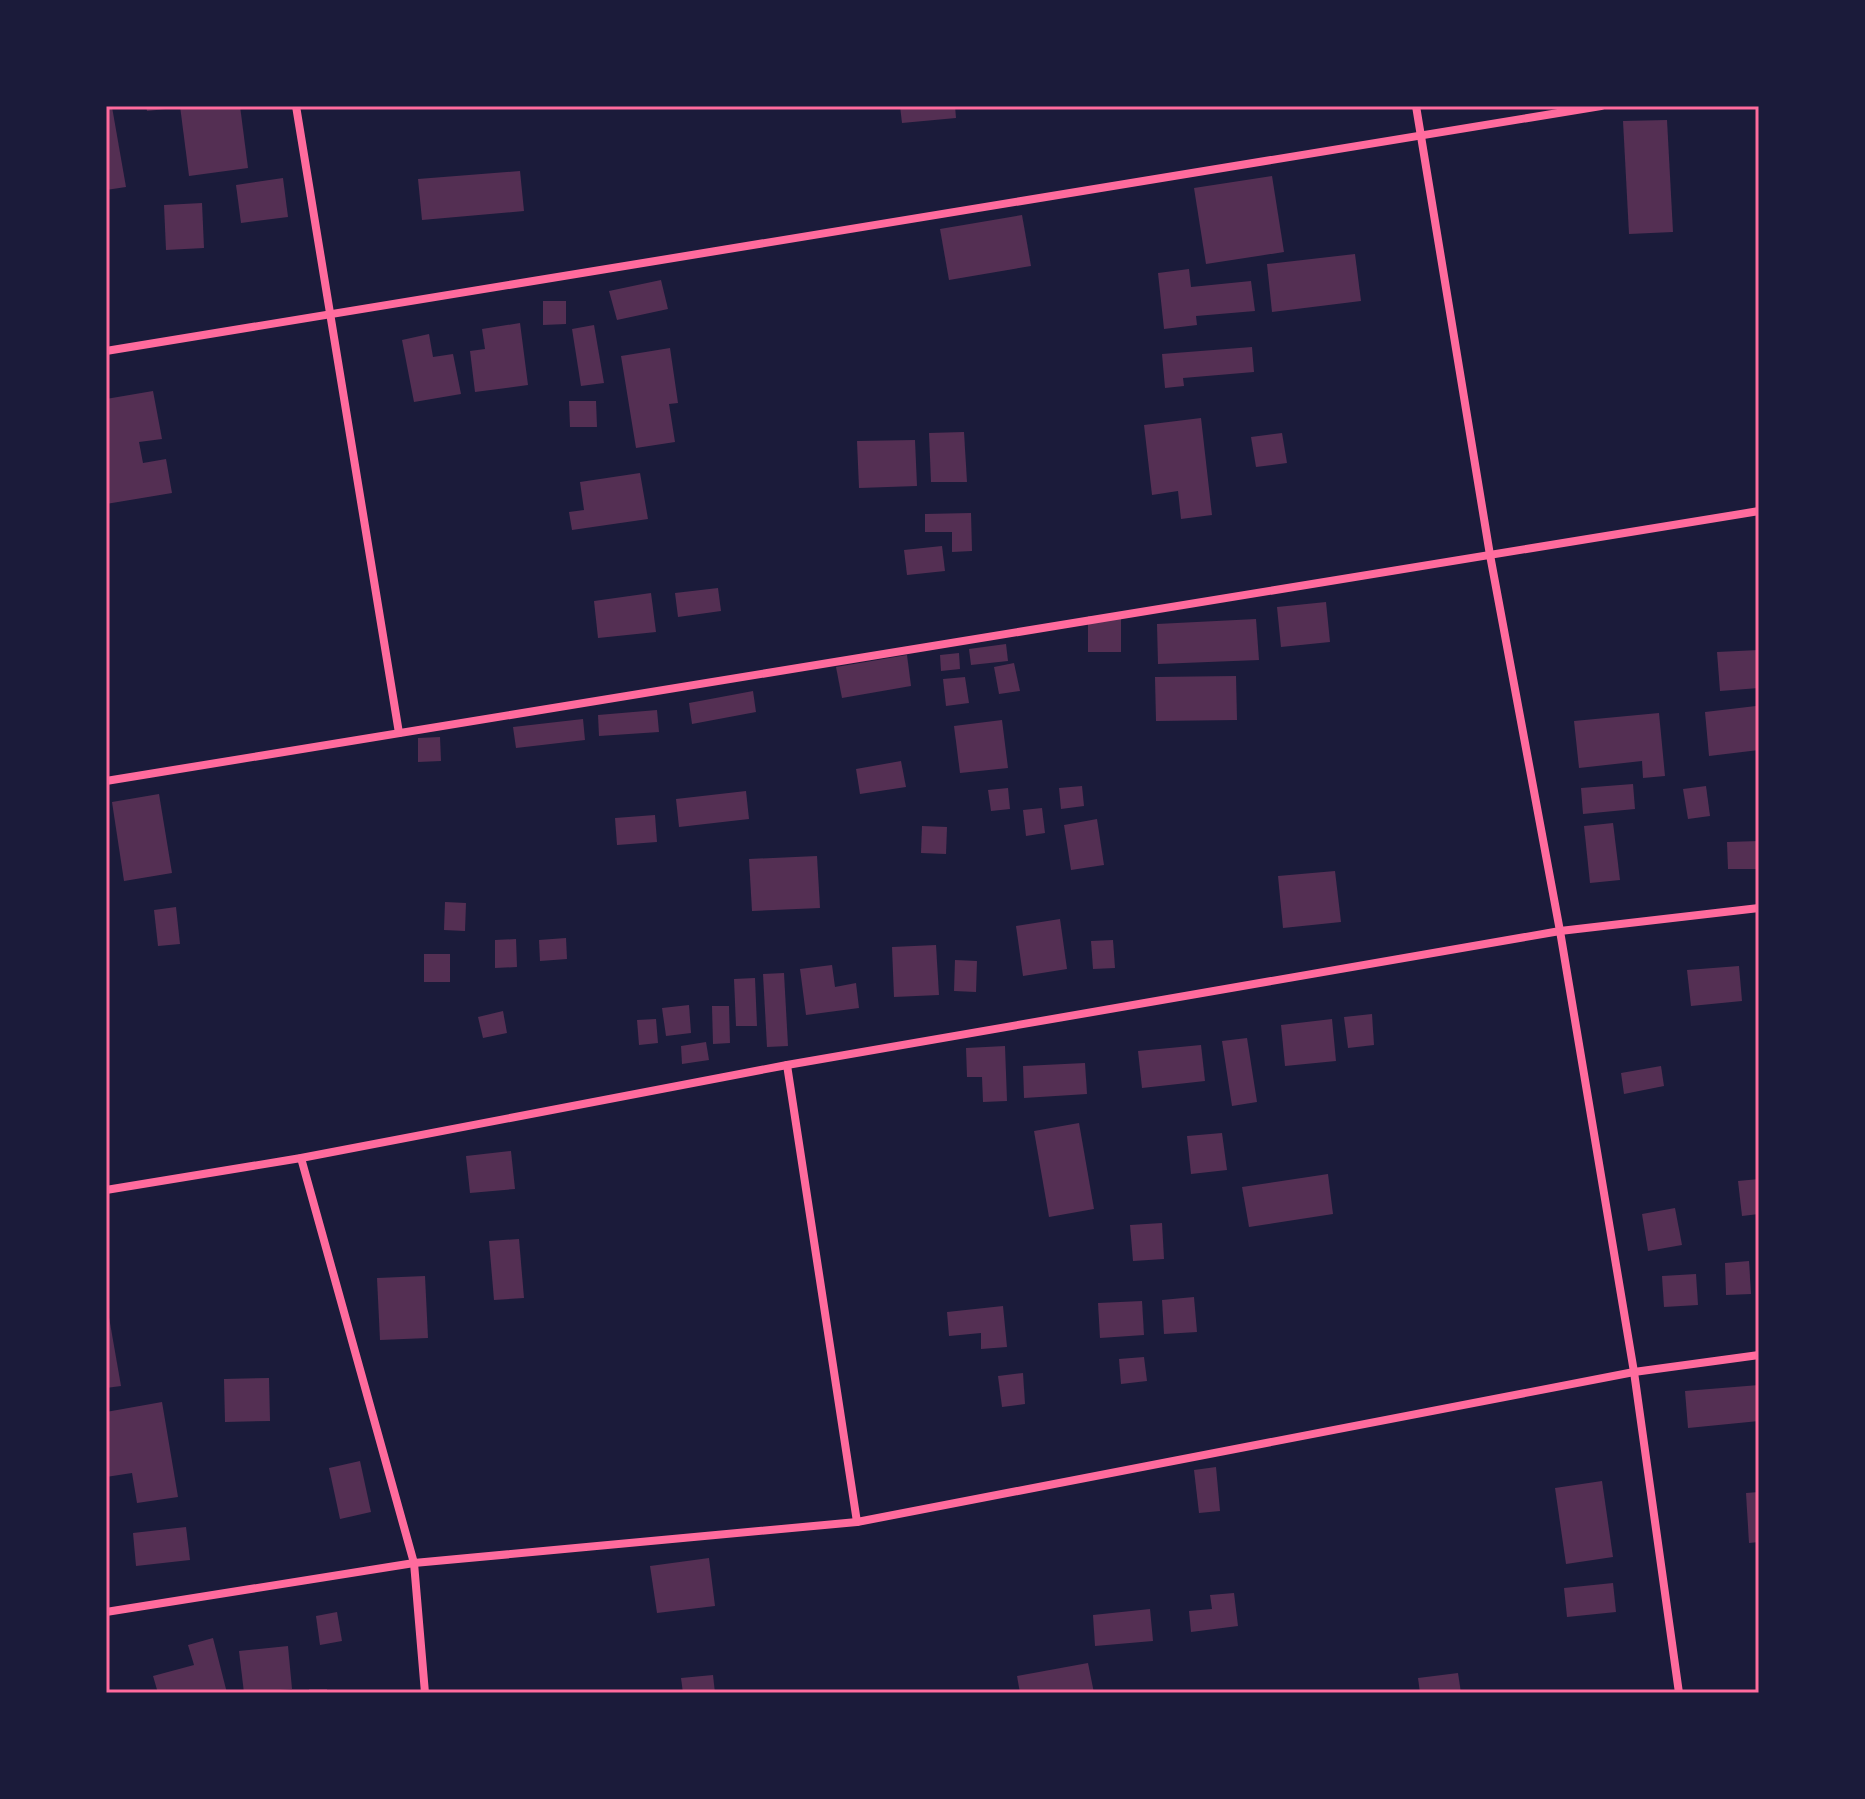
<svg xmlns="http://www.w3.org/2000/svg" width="1865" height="1799" font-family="Ubuntu,sans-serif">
	<rect width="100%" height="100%" fill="#1b1b3a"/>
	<g fill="#542f53">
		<path d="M 146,106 L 175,106 L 175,108 L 147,111 Z"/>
		<path d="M 180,106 L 240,106 L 248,168 L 189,176 Z"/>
		<path d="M 900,106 L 955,106 L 956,118 L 902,123 Z"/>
		<path d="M 112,107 L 126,187 L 106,190 L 106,109 Z"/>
		<path d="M 1667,120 L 1673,232 L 1629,234 L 1623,121 Z"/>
		<path d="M 520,171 L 524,211 L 422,220 L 418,179 Z"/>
		<path d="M 1272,176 L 1284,252 L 1206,264 L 1194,188 Z"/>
		<path d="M 283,178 L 288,217 L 241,223 L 236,185 Z"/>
		<path d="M 202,203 L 204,248 L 166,250 L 164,205 Z"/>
		<path d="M 1022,215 L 1031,266 L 949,280 L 940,229 Z"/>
		<path d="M 1355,254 L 1361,301 L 1272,312 L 1267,264 Z"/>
		<path d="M 1189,269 L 1191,287 L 1251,281 L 1255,311 L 1196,316 L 1197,325 L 1164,329 L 1158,273 Z"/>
		<path d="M 661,280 L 668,309 L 617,320 L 609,291 Z"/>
		<path d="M 543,301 L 566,301 L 566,324 L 543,325 Z"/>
		<path d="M 520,323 L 528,385 L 475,392 L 470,351 L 485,349 L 482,329 Z"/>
		<path d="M 594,325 L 604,383 L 581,386 L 572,329 Z"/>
		<path d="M 429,334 L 433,357 L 453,354 L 461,394 L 414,402 L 402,340 Z"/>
		<path d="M 1252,347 L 1254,372 L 1183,378 L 1184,386 L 1165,388 L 1162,354 Z"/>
		<path d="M 670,348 L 678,403 L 669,404 L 675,442 L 636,448 L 621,356 Z"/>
		<path d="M 153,391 L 162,439 L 139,442 L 143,463 L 166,459 L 172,493 L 106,504 L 106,399 Z"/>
		<path d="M 569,401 L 596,401 L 597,427 L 570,427 Z"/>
		<path d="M 1201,418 L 1212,515 L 1181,519 L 1178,491 L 1152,495 L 1144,425 Z"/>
		<path d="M 964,432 L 967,482 L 931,482 L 929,433 Z"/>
		<path d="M 1282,433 L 1287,463 L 1256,467 L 1251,437 Z"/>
		<path d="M 915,440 L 917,486 L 859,488 L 857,441 Z"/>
		<path d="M 640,473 L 648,519 L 572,530 L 569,512 L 584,510 L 580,482 Z"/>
		<path d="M 971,513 L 972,551 L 952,552 L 952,532 L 925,532 L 925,514 Z"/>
		<path d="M 942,546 L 945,571 L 907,575 L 904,550 Z"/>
		<path d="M 718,588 L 721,611 L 678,617 L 675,593 Z"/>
		<path d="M 651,593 L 656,632 L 598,638 L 594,601 Z"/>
		<path d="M 1326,602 L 1330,642 L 1281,647 L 1277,607 Z"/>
		<rect x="1088" y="616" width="33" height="36"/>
		<path d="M 1256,619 L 1259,660 L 1158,664 L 1157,624 Z"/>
		<path d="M 1006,644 L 1008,661 L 971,665 L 969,649 Z"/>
		<path d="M 1759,650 L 1759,688 L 1720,691 L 1717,652 Z"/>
		<path d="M 959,653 L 960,669 L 941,671 L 940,655 Z"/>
		<path d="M 907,655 L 911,686 L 842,698 L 836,667 Z"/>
		<path d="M 1014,663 L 1020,691 L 999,694 L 994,667 Z"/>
		<path d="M 1236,676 L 1237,720 L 1156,721 L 1155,677 Z"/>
		<path d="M 965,677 L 969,703 L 946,706 L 943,679 Z"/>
		<path d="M 753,691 L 756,712 L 692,724 L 689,703 Z"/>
		<path d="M 1756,706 L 1759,750 L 1709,756 L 1705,712 Z"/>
		<path d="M 657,710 L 659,732 L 599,736 L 598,715 Z"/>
		<path d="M 1659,713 L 1665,776 L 1643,778 L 1642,761 L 1579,768 L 1574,721 Z"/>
		<path d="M 583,719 L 585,740 L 516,748 L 513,727 Z"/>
		<path d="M 1002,720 L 1008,768 L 960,773 L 954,726 Z"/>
		<path d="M 440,737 L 441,761 L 418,762 L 418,738 Z"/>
		<path d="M 901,761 L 906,787 L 860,794 L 856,769 Z"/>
		<path d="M 1633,784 L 1635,809 L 1583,814 L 1581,788 Z"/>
		<path d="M 1082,786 L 1084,806 L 1061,809 L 1059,788 Z"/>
		<path d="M 1706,786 L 1710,816 L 1688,819 L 1683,789 Z"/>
		<path d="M 1008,788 L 1010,809 L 991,811 L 988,790 Z"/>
		<path d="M 746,791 L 749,819 L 679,827 L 676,799 Z"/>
		<path d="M 159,794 L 172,873 L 124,881 L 112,802 Z"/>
		<path d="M 1042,808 L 1045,833 L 1026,836 L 1023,810 Z"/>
		<path d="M 655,815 L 657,842 L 617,845 L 615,818 Z"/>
		<path d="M 1097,819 L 1104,865 L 1071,870 L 1064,825 Z"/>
		<path d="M 1613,823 L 1620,880 L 1590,883 L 1584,826 Z"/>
		<path d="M 922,826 L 947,827 L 946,854 L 921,853 Z"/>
		<path d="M 1759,841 L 1759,869 L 1728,869 L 1727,842 Z"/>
		<path d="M 817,856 L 820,908 L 752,911 L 749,859 Z"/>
		<path d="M 1335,871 L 1341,922 L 1283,928 L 1278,876 Z"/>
		<path d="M 445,902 L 466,903 L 465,931 L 444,930 Z"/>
		<path d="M 176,907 L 180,944 L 158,946 L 154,910 Z"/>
		<path d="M 1060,919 L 1067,969 L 1023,976 L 1016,926 Z"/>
		<path d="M 566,938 L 567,959 L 540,961 L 539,940 Z"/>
		<path d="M 516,939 L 517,967 L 495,968 L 495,940 Z"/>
		<path d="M 1113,940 L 1115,968 L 1093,969 L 1091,941 Z"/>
		<path d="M 936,945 L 939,995 L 894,997 L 892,947 Z"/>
		<rect x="424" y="954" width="26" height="28"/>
		<path d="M 955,960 L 977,961 L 976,992 L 954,991 Z"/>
		<path d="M 832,965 L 835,987 L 856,983 L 859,1008 L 806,1015 L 800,969 Z"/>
		<path d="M 1739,966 L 1742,1001 L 1691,1006 L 1687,970 Z"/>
		<path d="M 784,973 L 788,1046 L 767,1047 L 763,974 Z"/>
		<path d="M 755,978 L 757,1026 L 736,1026 L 734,979 Z"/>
		<path d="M 689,1005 L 691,1033 L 666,1036 L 662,1008 Z"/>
		<path d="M 712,1006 L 729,1006 L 730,1043 L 713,1044 Z"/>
		<path d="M 503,1011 L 507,1033 L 483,1038 L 478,1017 Z"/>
		<path d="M 1372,1014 L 1374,1045 L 1348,1048 L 1344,1017 Z"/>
		<path d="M 656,1019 L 658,1043 L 639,1045 L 637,1020 Z"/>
		<path d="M 1332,1019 L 1336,1061 L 1285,1066 L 1281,1025 Z"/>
		<path d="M 1247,1038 L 1257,1102 L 1232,1106 L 1222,1041 Z"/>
		<path d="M 706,1042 L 709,1060 L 682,1064 L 681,1046 Z"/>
		<path d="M 1201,1045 L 1205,1081 L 1142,1088 L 1138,1051 Z"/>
		<path d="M 1005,1046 L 1007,1101 L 983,1102 L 982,1077 L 967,1077 L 966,1048 Z"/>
		<path d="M 1085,1063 L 1087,1094 L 1024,1098 L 1023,1066 Z"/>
		<path d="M 1661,1066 L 1664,1086 L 1624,1094 L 1621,1073 Z"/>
		<path d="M 1079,1123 L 1094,1209 L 1049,1217 L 1034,1131 Z"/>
		<path d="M 1222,1133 L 1227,1170 L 1191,1174 L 1187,1136 Z"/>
		<path d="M 511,1151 L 515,1189 L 470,1193 L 466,1156 Z"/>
		<path d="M 1328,1174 L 1333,1214 L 1249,1227 L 1242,1187 Z"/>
		<path d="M 1759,1179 L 1759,1214 L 1742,1216 L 1738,1181 Z"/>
		<path d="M 1675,1208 L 1682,1245 L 1648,1251 L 1642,1214 Z"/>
		<path d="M 1162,1223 L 1164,1259 L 1133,1261 L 1130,1225 Z"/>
		<path d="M 519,1239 L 524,1298 L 494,1300 L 489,1241 Z"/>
		<path d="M 1749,1261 L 1751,1294 L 1726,1295 L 1725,1263 Z"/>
		<path d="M 1696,1274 L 1698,1305 L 1664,1307 L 1662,1276 Z"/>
		<path d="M 425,1276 L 428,1338 L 380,1340 L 377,1278 Z"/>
		<path d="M 1194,1297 L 1197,1332 L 1164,1334 L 1162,1300 Z"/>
		<path d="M 106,1300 L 121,1386 L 106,1388 Z"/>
		<path d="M 1142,1301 L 1144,1335 L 1100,1338 L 1098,1303 Z"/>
		<path d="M 1003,1306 L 1007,1347 L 981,1349 L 981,1333 L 949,1336 L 947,1312 Z"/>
		<path d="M 1144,1357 L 1147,1381 L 1121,1384 L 1119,1359 Z"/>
		<path d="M 1023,1373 L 1025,1404 L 1002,1407 L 998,1376 Z"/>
		<path d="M 269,1378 L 270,1421 L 225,1422 L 224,1379 Z"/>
		<path d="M 1759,1385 L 1759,1421 L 1688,1428 L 1685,1391 Z"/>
		<path d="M 162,1402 L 178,1497 L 137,1503 L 132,1473 L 106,1477 L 106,1412 Z"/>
		<path d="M 360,1461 L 371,1512 L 340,1519 L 329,1468 Z"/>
		<path d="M 1216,1467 L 1220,1511 L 1199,1513 L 1194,1470 Z"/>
		<path d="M 1602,1481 L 1613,1557 L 1566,1564 L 1555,1488 Z"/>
		<path d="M 1759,1492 L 1759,1542 L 1749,1543 L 1746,1493 Z"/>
		<path d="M 186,1527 L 190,1560 L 136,1566 L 133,1533 Z"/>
		<path d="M 709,1558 L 715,1606 L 657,1613 L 650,1566 Z"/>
		<path d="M 1613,1583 L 1616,1612 L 1567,1617 L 1564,1588 Z"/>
		<path d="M 1234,1593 L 1238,1626 L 1191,1632 L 1189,1611 L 1212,1609 L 1210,1595 Z"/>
		<path d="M 1150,1609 L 1153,1641 L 1095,1646 L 1093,1615 Z"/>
		<path d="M 337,1612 L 342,1641 L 320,1645 L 316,1616 Z"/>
		<path d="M 213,1638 L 227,1693 L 158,1693 L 153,1676 L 194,1665 L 188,1645 Z"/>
		<path d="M 288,1646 L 292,1689 L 244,1693 L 239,1651 Z"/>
		<path d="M 1088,1663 L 1094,1693 L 1020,1693 L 1017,1676 Z"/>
		<path d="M 1458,1673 L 1461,1693 L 1420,1693 L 1418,1678 Z"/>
		<path d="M 713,1675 L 715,1693 L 683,1693 L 681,1678 Z"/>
		<path d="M 309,1689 L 327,1689 L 327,1693 L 310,1693 Z"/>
	</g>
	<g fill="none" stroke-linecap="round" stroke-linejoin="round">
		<g stroke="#ff6b9d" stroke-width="8">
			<path d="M 296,106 L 399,733"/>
			<path d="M 1416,106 L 1490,555 L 1560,931 L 1634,1372 L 1679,1693"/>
			<path d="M 106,351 L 1601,106"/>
			<path d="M 106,781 L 1759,511"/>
			<path d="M 787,1065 L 857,1522"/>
			<path d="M 301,1158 L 414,1563 L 425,1693"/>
			<path d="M 106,1190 L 301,1158 L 787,1065 L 1560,931 L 1759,908"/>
			<path d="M 106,1612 L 414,1563 L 857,1522 L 1634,1372 L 1759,1355"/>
		</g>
	</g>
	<rect width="1865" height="1799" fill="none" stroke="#1b1b3a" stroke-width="216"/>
	<rect x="108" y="108" width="1649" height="1583" fill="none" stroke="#ff6b9d" stroke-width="3"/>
</svg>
